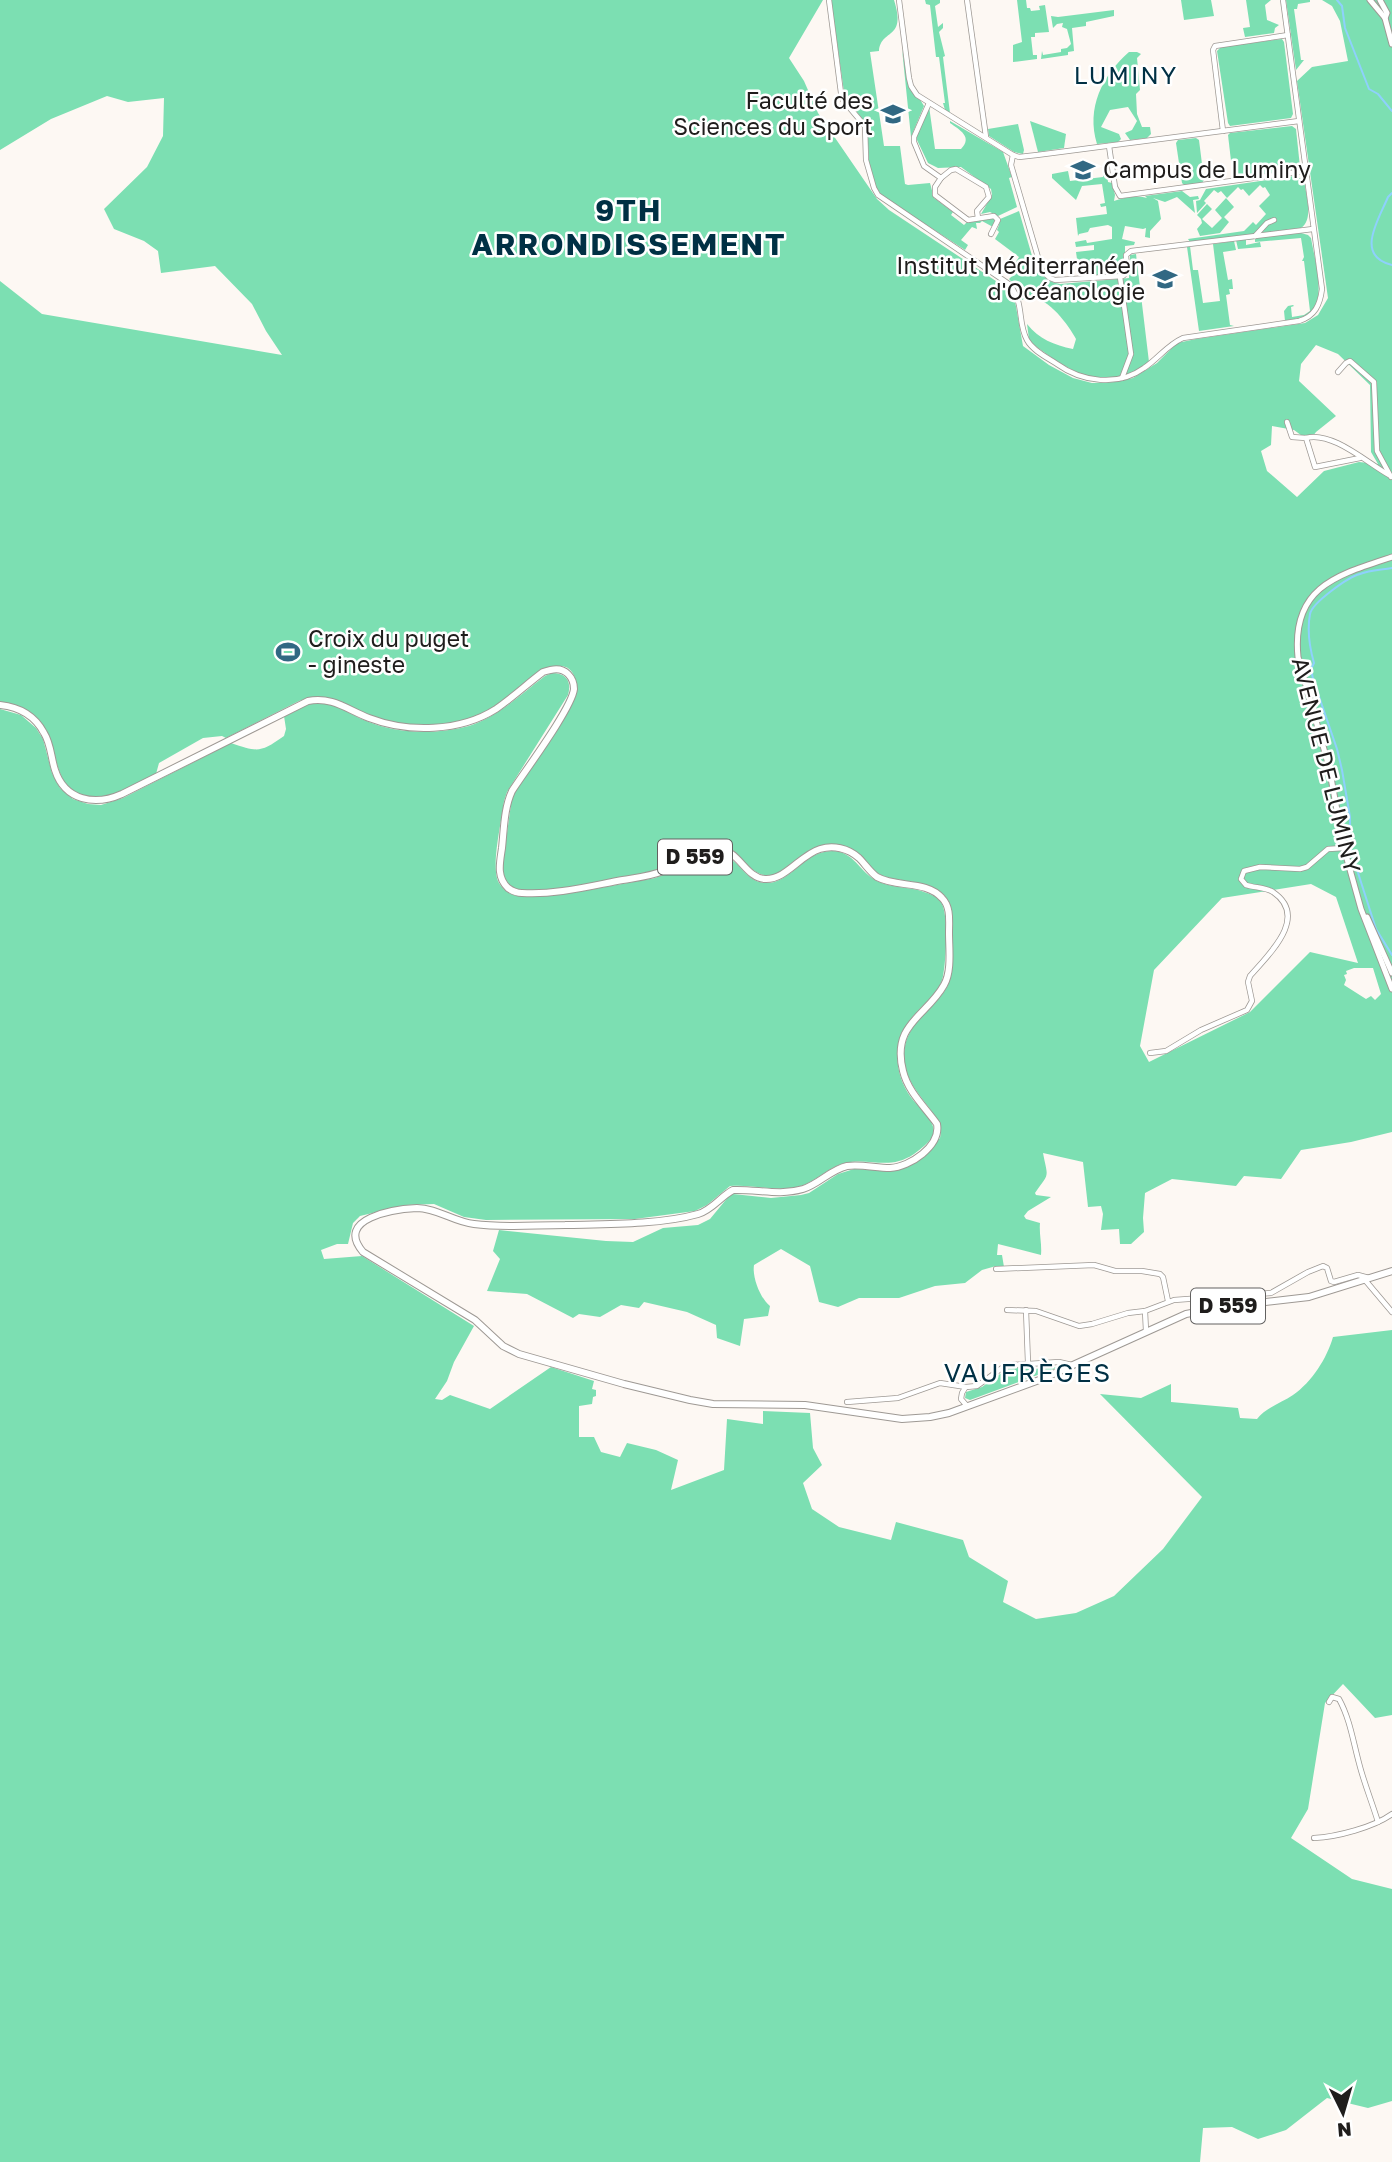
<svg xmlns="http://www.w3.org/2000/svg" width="1392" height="2162" font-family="'Golos Text',sans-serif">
	<rect width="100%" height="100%" fill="#fdf8f3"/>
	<g fill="#7cdfb2" fill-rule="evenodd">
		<path d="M 0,0 L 823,0 L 789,58 L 804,81 L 818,113 L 877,199 L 889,210 L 1011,291 L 1015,301 L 1023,346 L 1049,365 L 1073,378 L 1092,383 L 1115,382 L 1133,378 L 1157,363 L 1177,343 L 1196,339 L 1305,323 L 1318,315 L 1328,298 L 1297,81 L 1312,67 L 1348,61 L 1340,21 L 1332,6 L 1322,0 L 1392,0 L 1392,1132 L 1351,1142 L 1301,1150 L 1281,1179 L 1244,1176 L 1236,1186 L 1172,1179 L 1145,1193 L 1143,1218 L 1144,1232 L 1131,1244 L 1120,1244 L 1119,1229 L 1101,1230 L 1103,1214 L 1101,1206 L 1088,1207 L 1083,1162 L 1043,1153 C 1048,1179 1050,1172 1035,1193 L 1036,1195 L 1051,1197 L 1028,1211 L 1024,1216 L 1026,1219 L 1040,1223 C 1039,1234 1042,1244 1041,1255 L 998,1244 L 997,1255 L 1002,1255 L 1004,1267 L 996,1266 L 982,1270 L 965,1283 L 935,1286 L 899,1298 L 859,1298 L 838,1307 L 819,1302 L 810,1266 L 781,1249 L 754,1265 C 752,1277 760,1298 770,1306 L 768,1316 L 744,1319 L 740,1346 L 717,1338 L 716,1325 L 687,1312 L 644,1302 L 639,1308 L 621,1305 L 600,1317 L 579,1314 L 573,1318 L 527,1294 L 487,1291 L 500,1259 L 493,1251 L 499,1230 L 606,1241 L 633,1242 L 663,1228 L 698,1225 L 710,1219 L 729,1196 L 733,1194 L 771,1198 L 801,1195 L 809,1193 L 838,1174 L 854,1169 L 892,1170 L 926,1153 L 940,1138 C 946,1111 902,1093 904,1053 C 906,1022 933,1011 947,987 C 953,975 951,958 951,944 C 952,934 953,923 952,912 C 948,881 909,883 886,877 C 873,873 862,860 852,852 C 822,828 797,864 772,876 C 750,877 742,853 722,847 C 701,855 679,865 656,871 C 634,877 529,898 512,888 C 505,883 504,876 502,869 L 512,797 L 577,688 C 571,634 512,695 495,707 C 486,712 475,717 465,720 C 439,728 406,727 380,719 C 350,710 332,688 299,701 L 226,738 L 222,736 L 203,738 L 159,763 L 156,774 C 141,781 127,790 111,796 C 102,799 94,798 85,796 C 53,788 59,752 45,729 C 35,713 18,705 0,702 L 0,281 L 42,314 L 282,355 L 266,331 L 252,304 L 215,266 L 161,273 L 158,251 L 144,241 L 114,229 L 104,209 L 147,167 L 163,136 L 164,98 L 128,102 L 107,96 L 51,119 L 0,150 ZM 1316,345 L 1338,354 L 1370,385 L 1371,452 L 1378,464 L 1359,462 L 1324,471 L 1297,497 L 1267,471 L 1261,451 L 1271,445 L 1272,426 L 1294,430 L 1309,441 L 1316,432 L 1336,416 L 1299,381 L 1301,364 ZM 1311,884 L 1336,897 L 1358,963 L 1310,952 L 1250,1012 L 1149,1062 L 1140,1046 L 1154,970 L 1222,898 ZM 1354,968 L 1373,968 L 1381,994 L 1375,1000 L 1371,996 L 1366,999 L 1344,985 L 1346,980 L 1344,975 L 1347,974 L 1346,971 Z"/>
		<path d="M 831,0 L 894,0 C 907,41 881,28 879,51 L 870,52 L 884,146 L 900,146 L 905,184 L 908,185 L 930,183 L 934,198 L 953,212 L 951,215 L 964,225 L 967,222 L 992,217 L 995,219 L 993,227 L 982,221 L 980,223 L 976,223 L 977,229 L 972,227 L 961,240 L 968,245 L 965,250 L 882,196 L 876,187 L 869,162 L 867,125 L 846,98 L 844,92 Z"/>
		<path d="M 925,0 L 940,0 L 940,3 L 935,6 L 938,27 L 943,23 L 943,28 L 939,32 L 945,56 L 943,57 L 950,113 L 945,110 L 943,103 L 945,103 L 939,57 L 936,57 L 930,5 L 926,4 Z"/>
		<path d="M 1017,0 L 1026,0 L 1027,8 L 1030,8 L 1031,11 L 1040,10 L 1039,6 L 1045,5 L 1049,32 L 1035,33 L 1035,37 L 1031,37 L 1033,55 L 1037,55 L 1037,59 L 1013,62 L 1013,45 L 1022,42 Z"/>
		<path d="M 1181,0 L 1211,0 L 1214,16 L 1184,20 Z"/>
		<path d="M 1246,0 L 1271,0 L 1265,5 L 1267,20 L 1279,25 L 1275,28 L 1274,33 L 1245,37 L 1243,28 L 1250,27 Z"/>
		<path d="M 1286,0 L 1310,0 L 1310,2 L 1298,4 L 1297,9 L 1294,9 L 1301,60 L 1304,60 L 1296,70 Z"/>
		<path d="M 1114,10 L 1114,16 L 1086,22 L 1086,26 L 1072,28 L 1074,51 L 1068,52 L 1068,55 L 1041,59 L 1042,51 L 1043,55 L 1061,52 L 1061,49 L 1067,48 L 1071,44 L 1067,29 L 1062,27 L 1063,23 L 1057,24 L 1053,28 L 1051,16 L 1058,17 Z"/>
		<path d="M 1282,39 L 1284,42 L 1293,114 L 1291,118 L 1230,126 L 1228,123 L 1217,51 L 1221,47 Z"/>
		<path d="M 902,49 L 907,78 L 924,106 L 911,137 Z"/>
		<path d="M 1129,52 L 1137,52 L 1141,54 L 1137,58 L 1140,90 L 1136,94 L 1137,114 L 1142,127 L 1150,127 L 1151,134 L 1147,138 L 1130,140 L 1125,133 L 1132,130 L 1137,121 L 1128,107 L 1110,110 L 1101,127 L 1119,134 L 1121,139 L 1118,142 L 1097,144 C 1086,108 1102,76 1129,52 Z"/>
		<path d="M 929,106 L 935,149 L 961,149 C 973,137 960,130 950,123 L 950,121 L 1003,152 L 1012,177 L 1009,178 L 1017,207 L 998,216 L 990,212 L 981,214 L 992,195 L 991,189 L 961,167 L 938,168 L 928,163 L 916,138 Z"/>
		<path d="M 1030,121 L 1066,134 L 1064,148 L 1038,152 Z"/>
		<path d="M 1018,124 L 1024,150 L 1023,154 L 1014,152 L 989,136 L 988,129 Z"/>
		<path d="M 1292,126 L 1296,129 L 1300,167 L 1297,170 L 1233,178 L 1228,135 L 1230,133 Z"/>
		<path d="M 1196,138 L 1199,140 L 1204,180 L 1202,183 L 1184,185 L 1182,183 L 1176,143 L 1178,140 Z"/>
		<path d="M 1068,171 L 1070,181 L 1103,177 L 1103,174 L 1107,174 L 1108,182 L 1112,183 L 1115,195 L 1114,201 C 1122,198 1138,195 1147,198 L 1145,196 L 1182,191 L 1190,197 L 1198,196 L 1199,199 L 1193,200 L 1195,213 L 1177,197 L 1165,202 L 1153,198 L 1158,201 L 1161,219 L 1150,231 L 1150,238 L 1145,237 L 1146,228 L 1143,229 L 1125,226 L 1122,239 L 1135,242 L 1134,245 L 1125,246 L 1125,271 L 1122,274 L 1085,277 L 1079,273 L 1076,252 L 1094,250 L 1094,245 L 1076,247 L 1075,242 L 1086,240 L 1087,243 L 1112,239 L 1112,227 L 1108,225 L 1090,228 L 1088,232 L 1079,234 L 1078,236 L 1076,218 L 1107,214 L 1106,206 L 1101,207 L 1100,204 L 1105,203 L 1102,184 L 1082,186 L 1076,200 L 1052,178 L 1052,174 Z"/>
		<path d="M 1294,176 L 1304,180 C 1306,195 1314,219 1301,228 L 1190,242 L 1188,239 L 1244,231 L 1253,222 L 1256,225 L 1266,214 L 1259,206 L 1270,195 L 1265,187 L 1263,188 L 1260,185 L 1249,196 L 1243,189 L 1241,190 L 1238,187 L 1227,198 L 1221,191 L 1218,193 L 1214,190 L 1204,201 L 1206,203 L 1197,213 L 1196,201 L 1200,200 L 1206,189 Z"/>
		<path d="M 1226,198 L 1234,207 L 1224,217 L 1229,222 L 1220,233 L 1200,236 L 1197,229 L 1202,223 L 1201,219 L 1197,215 L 1207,204 L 1212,209 L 1202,219 L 1212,228 L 1222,218 L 1215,210 Z"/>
		<path d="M 1019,211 L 1037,273 L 1041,272 C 1045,280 1051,282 1060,284 L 1129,278 L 1130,255 L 1136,254 L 1149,362 C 1105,395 1072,373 1034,345 L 1029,339 L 1027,324 C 1039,339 1054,345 1073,349 L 1076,339 C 1068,324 1042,288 1022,300 L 1017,288 L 1009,279 L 1014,274 L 1010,271 L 1019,257 L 995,239 L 999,232 L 997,230 L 999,225 L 1000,219 Z"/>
		<path d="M 1301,233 L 1308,235 L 1311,238 C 1314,256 1326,297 1312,311 C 1305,318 1294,319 1285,321 L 1284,311 L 1288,306 L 1293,305 L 1294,306 L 1291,307 L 1292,317 L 1304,315 L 1310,311 L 1304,261 L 1302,261 L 1304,257 L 1301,238 L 1255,242 L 1255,239 L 1246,240 L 1246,245 L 1260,242 L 1261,247 L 1238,249 L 1236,240 Z"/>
		<path d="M 1234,241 L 1236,250 L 1223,252 L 1228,280 L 1232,279 L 1233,289 L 1229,289 L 1230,294 L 1226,295 L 1230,325 L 1234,326 L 1199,331 L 1187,247 L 1190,246 L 1193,270 L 1198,270 L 1203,303 L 1220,301 L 1213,244 Z"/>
		<path d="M 552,673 C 566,673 572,681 568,695 L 507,792 L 504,801 C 502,820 490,868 499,883 C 503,890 509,894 517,896 L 572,893 L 655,878 L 716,853 C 739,856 744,881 764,883 C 788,885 802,856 824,852 C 853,846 857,871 877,881 C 889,887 905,887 918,890 C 927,893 936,895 941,902 C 949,914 946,961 943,976 C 938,1003 901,1012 898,1051 C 896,1067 901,1083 910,1096 C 919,1109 936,1119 934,1136 C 928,1143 921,1149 914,1154 C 889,1171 870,1157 845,1163 C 828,1167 817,1181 801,1186 C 777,1193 754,1184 730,1186 L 707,1205 L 695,1211 L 635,1219 L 486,1220 L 464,1217 L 434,1204 L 406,1205 L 360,1216 L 353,1223 L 348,1244 L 337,1244 L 321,1250 L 324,1259 L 362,1256 L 474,1326 L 454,1362 L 447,1381 L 435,1399 L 442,1400 L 450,1395 L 490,1409 L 551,1367 L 594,1381 L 592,1389 L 596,1390 L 596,1396 L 593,1397 L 592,1404 L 579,1406 L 579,1437 L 594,1437 L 601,1452 L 620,1457 L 627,1443 L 656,1450 L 678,1460 L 671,1490 L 724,1470 L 727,1419 L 763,1424 L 763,1411 L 810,1413 L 813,1448 L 822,1465 L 803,1483 L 812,1509 L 839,1527 L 891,1540 L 896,1522 L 963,1540 L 969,1557 L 1008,1581 L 1003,1602 L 1036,1619 L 1076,1613 L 1114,1596 L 1163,1549 L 1202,1497 L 1100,1394 L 1141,1398 L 1171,1384 L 1171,1402 L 1238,1408 L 1240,1418 L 1257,1419 C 1265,1408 1281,1403 1293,1395 C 1312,1382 1327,1358 1333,1337 L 1392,1330 L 1392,1715 L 1375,1718 L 1343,1684 L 1325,1703 L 1308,1809 L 1291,1838 L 1352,1879 L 1392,1889 L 1392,2101 L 1368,2108 L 1327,2098 L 1286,2130 L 1258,2139 L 1232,2127 L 1203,2128 L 1200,2162 L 0,2162 L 0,709 L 21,715 L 36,728 L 43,739 L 52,773 L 60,788 L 73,799 L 88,804 L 101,805 L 123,798 L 231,743 C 258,752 260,753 284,736 L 286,729 L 284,716 C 297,710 310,701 324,703 C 339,705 351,715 364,720 C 395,734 436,735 469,726 C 498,717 521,694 545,676 Z"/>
		<path d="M 1029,1366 L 1034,1369 L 1059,1367 L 970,1400 L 965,1398 L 966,1392 L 982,1387 L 1007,1369 Z"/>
	</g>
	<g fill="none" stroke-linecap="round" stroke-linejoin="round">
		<g stroke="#8ed1fc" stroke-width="2">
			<path d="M 1337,0 L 1342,6 L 1345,28 L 1369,89 L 1378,94 L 1392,111"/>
			<path d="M 1392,193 L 1388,197 C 1379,219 1354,256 1392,265"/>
			<path d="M 1392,568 C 1381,570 1370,570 1360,574 C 1348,577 1312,603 1310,614 C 1307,630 1310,649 1314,663 L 1311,669 L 1313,679 L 1337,749 L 1342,770 L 1350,817 L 1350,845 L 1352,854 L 1376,929 L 1392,955"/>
		</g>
		<g stroke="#9e9994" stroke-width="6">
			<g id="minor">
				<path d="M 829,0 L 841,93 L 843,100 L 865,126 L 866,160 L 874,188 L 878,195 L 1009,284 C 1025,303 1017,322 1027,340 C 1033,351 1048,358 1057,364 C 1082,382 1118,387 1144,368 C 1158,359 1167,345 1183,338 L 1299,321 C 1315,316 1320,305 1322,289 L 1283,0"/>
				<path d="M 899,0 L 909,78 L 911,86 L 917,95 L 1013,155 L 1019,157 L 1037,155 L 1299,121"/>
				<path d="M 967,0 L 986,137"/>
				<path d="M 929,103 L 914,137 L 914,142 L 924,166 L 941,178 L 935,187 L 935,195 L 968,220 L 994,216 L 998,220 L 991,234"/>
				<path d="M 1223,131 L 1213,50 L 1215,46 L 1288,35"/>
				<path d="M 1109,146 L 1115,187 L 1120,196 L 1306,171"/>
				<path d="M 1013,155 L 1011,165 L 1042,271 L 1050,278 L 1055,280 L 1123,276 L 1127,272 L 1126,255 L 1131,251 L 1313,229"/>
				<path d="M 941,178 L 951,170 L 956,169 L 986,187 L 989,197 L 977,211 L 978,218"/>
				<path d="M 1255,236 L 1267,223 L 1274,220"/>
				<path d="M 1120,277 L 1131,354 L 1122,378"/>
				<path d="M 1338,372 L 1346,363 L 1350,361 L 1374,382 L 1377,451 L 1391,477"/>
				<path d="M 1287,422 L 1292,437 L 1306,438 L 1315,467 L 1360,458"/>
				<path d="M 1306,438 C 1332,431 1366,462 1389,475"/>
				<path d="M 1150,1053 L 1166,1051 L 1201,1030 L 1247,1010 L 1252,1001 L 1248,982 L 1250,976 C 1268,955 1310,917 1273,892 C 1265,887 1255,888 1246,885 L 1241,879 L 1244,871 L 1260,867 L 1300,869 L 1307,867 L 1328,849 L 1344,848"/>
				<path d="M 996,1269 L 1094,1265 L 1115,1271 L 1142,1271 L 1160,1274 L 1163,1277 L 1168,1301"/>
				<path d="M 1365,1280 L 1392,1312"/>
				<path d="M 1007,1310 L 1036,1311 L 1079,1326 L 1092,1324 L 1128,1313 L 1145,1311"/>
				<path d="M 1026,1310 L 1028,1363"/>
				<path d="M 1146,1331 L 1145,1311 L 1174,1300 L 1271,1293 L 1308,1272 L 1323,1266 L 1327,1268 L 1331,1281 L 1334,1282 L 1358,1275 L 1369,1278"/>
				<path d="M 965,1388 L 962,1393 L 961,1399 L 967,1406"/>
				<path d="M 847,1402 L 898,1398 L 940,1383 L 966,1387 L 977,1386 L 1002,1368 L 1011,1365 L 1059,1362 L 1072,1365"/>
				<path d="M 1329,1702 L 1332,1697 L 1339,1699 C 1350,1719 1353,1741 1359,1763 C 1364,1783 1372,1802 1378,1822"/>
				<path d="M 1314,1838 C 1337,1837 1374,1827 1392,1814"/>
			</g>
		</g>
		<g stroke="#9e9994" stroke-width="7">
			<g id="tertiary">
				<path d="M 1370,0 L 1385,18 L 1392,44"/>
				<path d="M 1380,0 L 1387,13 L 1385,18"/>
				<path d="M 1392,557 C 1337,575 1291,587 1298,657 L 1329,767 L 1344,848 L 1361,909 L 1392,989"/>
				<path d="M 1367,917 L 1392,973"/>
			</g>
		</g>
		<g stroke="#9e9994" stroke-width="8">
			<path id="primary" d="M 0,705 C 19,707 35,716 44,733 C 51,744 51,758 55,770 C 65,801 95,806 122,794 L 308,701 C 332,696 348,710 369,718 C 408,733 460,732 496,709 C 512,698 527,684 543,672 C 552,669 561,667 568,674 C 572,678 574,683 574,689 C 572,708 525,771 512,791 C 504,808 504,830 502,848 C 500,862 496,877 508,888 C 512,891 517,893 522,893 C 554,895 586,887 617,881 C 632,878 649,877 663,871 C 680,865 699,850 717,849 C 739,849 745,878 765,879 C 786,880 800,855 820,849 C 833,845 848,848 859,858 C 865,864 870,872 877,877 C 897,888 926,880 942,898 C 951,907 949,921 949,933 C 949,949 952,971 944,985 C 927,1016 891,1024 903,1071 C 908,1092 925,1107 937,1124 C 941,1146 910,1167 890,1168 C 876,1168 861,1164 847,1166 C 830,1170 819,1184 803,1189 C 779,1196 757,1189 733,1190 C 720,1197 712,1210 698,1214 C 659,1225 605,1224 565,1225 C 534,1225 504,1228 474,1224 C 454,1222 437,1208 417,1208 C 395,1209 334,1218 363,1252 L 475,1320 L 503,1346 L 519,1354 L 624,1384 L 690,1400 L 713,1404 L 805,1405 L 902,1419 L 930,1417 L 949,1413 L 1042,1379 L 1186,1314 L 1223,1307 L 1309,1297 L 1392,1271"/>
		</g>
		<use href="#minor" stroke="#fff" stroke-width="4.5"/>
		<use href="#tertiary" stroke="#fff" stroke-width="5"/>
		<use href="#primary" stroke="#fff" stroke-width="6"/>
	</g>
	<defs>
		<g id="university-bare" transform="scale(1.89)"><path d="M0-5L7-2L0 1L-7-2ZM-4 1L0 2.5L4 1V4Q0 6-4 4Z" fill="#316883" stroke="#fff" stroke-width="2.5" paint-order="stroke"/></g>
		<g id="stadium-bare" transform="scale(1.89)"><path d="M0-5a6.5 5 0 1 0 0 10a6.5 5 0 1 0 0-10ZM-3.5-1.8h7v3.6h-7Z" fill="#316883" stroke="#fff" stroke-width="2.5" paint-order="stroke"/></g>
	</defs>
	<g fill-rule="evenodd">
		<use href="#university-bare" x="893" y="114"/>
		<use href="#university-bare" x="1083" y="170"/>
		<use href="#university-bare" x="1165" y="279"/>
		<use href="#stadium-bare" x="288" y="652"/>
	</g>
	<g text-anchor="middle" stroke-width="5" stroke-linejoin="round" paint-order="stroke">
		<g fill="#fff" stroke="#626160" stroke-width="2">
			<rect x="658" y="839.5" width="74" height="35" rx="5"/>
			<rect x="1191" y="1288.5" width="74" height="35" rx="5"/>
		</g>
		<g font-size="21" font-weight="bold" fill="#1f1d1c">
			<text x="695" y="864">D 559</text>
			<text x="1228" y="1313">D 559</text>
		</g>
		<g font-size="23" fill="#1f1d1c" stroke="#fff" text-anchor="end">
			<text x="873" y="109">Faculté des<tspan x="873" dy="26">Sciences du Sport</tspan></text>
			<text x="1103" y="178" text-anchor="start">Campus de Luminy</text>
			<text x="1145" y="274">Institut Méditerranéen<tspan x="1145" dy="26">d'Océanologie</tspan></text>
			<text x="308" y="647" text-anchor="start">Croix du puget<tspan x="308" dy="26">- gineste</tspan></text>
		</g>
		<g font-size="23" fill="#1f1d1c" stroke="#fff">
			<text transform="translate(1326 765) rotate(76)" y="8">AVENUE DE LUMINY</text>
		</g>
		<g font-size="24" letter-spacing="2" fill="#003044" stroke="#fff">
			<text x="1126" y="84">LUMINY</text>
		</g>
		<g font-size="26" letter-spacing="2" fill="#003044" stroke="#fff">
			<text x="1028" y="1382">VAUFRÈGES</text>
		</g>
		<g font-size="30" font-weight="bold" letter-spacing="2" fill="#003044" stroke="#fff">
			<text x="629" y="221">9TH<tspan x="629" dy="34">ARRONDISSEMENT</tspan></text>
		</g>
	</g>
	<g transform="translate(1343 2113) rotate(175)" stroke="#ffffff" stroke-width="5" paint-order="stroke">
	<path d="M0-5L12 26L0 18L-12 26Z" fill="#1f1d1c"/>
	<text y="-10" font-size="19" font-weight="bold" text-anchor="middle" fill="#1f1d1c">N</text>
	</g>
</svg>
